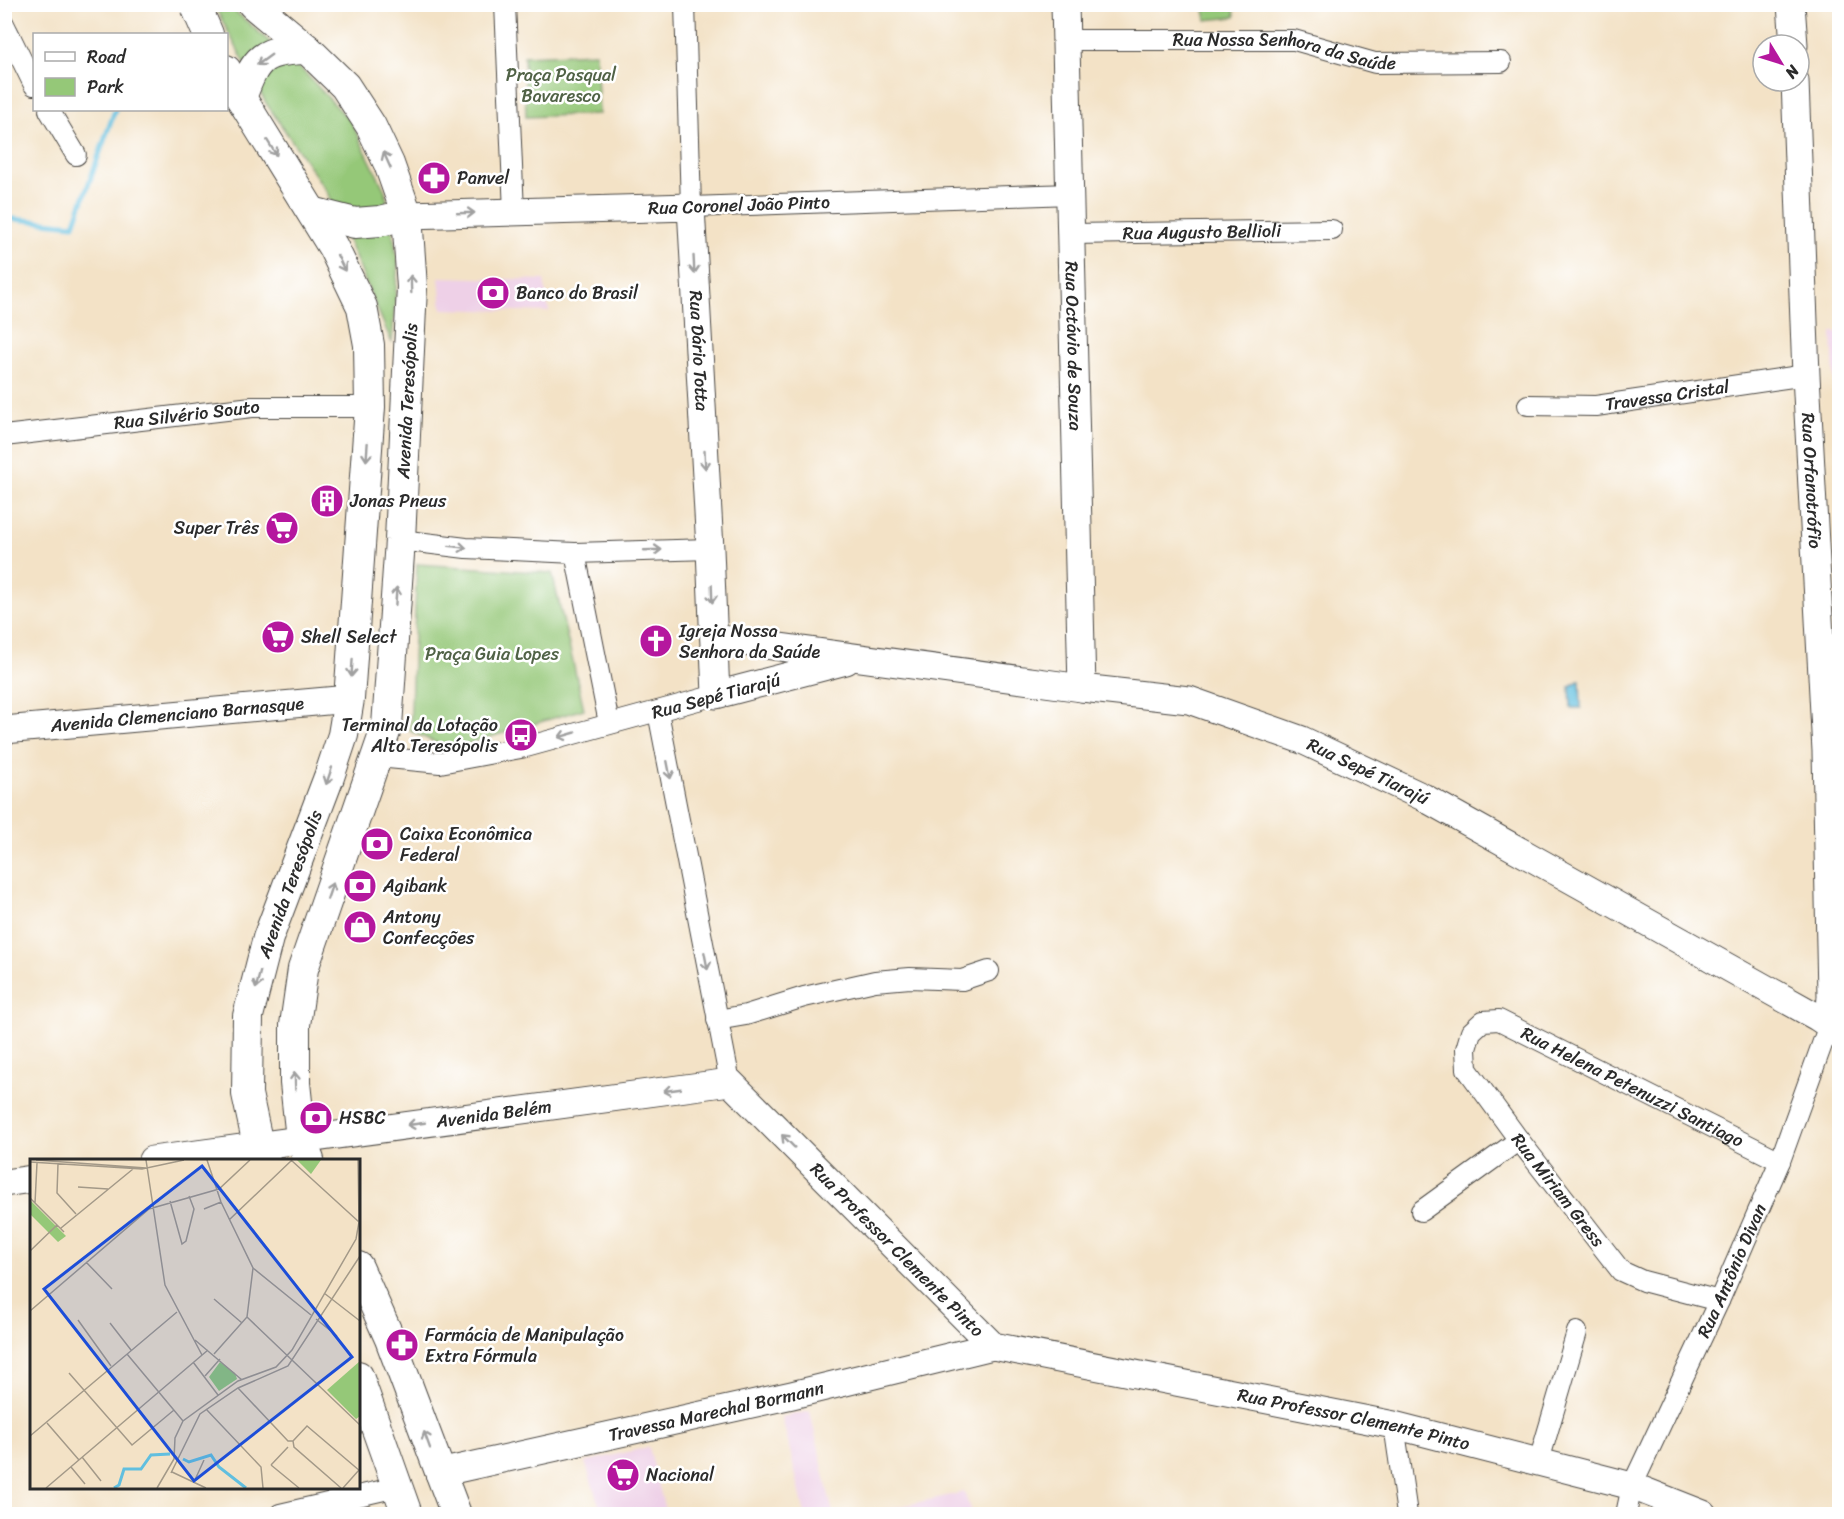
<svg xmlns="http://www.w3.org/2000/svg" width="1844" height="1519" font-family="Sriracha,sans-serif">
	<rect width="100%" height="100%" fill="#fff"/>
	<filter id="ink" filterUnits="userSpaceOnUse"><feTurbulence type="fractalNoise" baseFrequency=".0167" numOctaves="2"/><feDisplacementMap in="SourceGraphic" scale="12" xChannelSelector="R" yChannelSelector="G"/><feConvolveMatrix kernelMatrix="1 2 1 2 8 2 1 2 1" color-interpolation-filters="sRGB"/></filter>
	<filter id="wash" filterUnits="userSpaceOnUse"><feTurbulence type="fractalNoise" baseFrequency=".008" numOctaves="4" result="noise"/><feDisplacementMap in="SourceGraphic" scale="24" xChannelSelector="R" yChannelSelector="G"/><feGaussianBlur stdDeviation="1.35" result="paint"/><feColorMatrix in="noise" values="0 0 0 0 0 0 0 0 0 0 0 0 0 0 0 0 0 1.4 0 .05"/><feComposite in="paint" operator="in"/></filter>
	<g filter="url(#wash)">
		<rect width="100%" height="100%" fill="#f3e2c6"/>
		<g fill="#eed0e7">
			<path d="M 439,277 L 544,280 L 549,312 L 442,309 Z"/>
			<path d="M 1832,332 L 1840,332 L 1839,500 Z"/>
			<path d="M 810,1411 L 833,1514 L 805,1514 L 782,1417 Z"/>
			<path d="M 649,1447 L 666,1514 L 602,1514 L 585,1462 Z"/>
			<path d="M 964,1492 L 972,1514 L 867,1514 Z"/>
		</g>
		<g fill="#95c878" stroke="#607a52" stroke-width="1.5">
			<path d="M 214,5 L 228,5 L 306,74 L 351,122 L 385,191 L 398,261 L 392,343 L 327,192 L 266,103 Z"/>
			<path d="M 1203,5 L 1234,5 L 1235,17 L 1206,20 Z"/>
			<path d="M 596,53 L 599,114 L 526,117 L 524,56 Z"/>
			<path d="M 417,564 L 552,573 L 584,709 L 450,749 L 410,731 Z"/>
		</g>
		<path fill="#61bfdf" stroke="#467585" stroke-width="1.5" d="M 1580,680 L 1581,708 L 1571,708 L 1570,686 Z"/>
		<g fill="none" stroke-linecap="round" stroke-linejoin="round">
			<path stroke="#61bfdf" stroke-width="5" d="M 4,218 L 74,225 L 115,110"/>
		</g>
	</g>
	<g filter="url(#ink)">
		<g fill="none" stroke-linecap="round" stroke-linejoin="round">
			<g stroke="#494642" stroke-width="22">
				<g id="street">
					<path d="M 505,4 L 514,212"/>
					<path d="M 685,4 L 691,207 L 1071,194"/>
					<path d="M 4,24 L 34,85"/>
					<path id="s1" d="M 1067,40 L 1294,40 L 1375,63 L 1501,62"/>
					<path d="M 49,110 L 76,155"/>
					<path id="s2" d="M 1072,234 L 1332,230"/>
					<path id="s3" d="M 1528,405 L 1596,406 L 1806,375"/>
					<path id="s4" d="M 4,436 L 252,407 L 370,407"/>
					<path d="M 400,540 L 466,548 L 575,553 L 710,549"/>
					<path d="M 575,553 L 609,723"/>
					<path d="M 658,712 L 730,1082"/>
					<path d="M 378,757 L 440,763 L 526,747 L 716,695"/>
					<path d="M 717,1020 L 746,1015 L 804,997 L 875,981 L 910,978 L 962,980 L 989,971"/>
					<path d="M 1421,1211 L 1519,1140"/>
					<path id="s5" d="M 1719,1301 L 1643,1281 L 1621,1271 L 1519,1140 L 1467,1069 L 1466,1049 L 1471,1032 L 1483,1021 L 1499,1020 L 1780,1161"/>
					<path d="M 1394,1425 L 1407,1514"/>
					<path d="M 1539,1461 L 1577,1332"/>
					<path d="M 280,1514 L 397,1487"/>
					<path id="s6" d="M 1626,1514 L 1632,1486 L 1719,1301 L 1780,1161 L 1829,1025"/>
				</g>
			</g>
			<g stroke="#494642" stroke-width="29">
				<g id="secondary">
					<path id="s7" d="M 1065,4 L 1082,688"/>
					<path d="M 1791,4 L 1794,45"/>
					<path id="s8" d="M 1795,81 L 1806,375 L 1826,751 L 1831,996 L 1829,1025"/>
					<path id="s9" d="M 407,215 L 691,207 L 710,549 L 716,695 L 846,661"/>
					<path id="s10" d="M 714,638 L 1082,688 L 1189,700 L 1302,740 L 1423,797 L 1817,1017 L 1829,1025 L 1840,1036"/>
					<path id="s11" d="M 4,730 L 349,699"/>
					<path id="s12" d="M 152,1160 L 730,1082 L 993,1346 L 1394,1425 L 1632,1486 L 1703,1514"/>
					<path d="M 4,1183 L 32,1179"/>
					<path id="s13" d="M 439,1473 L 792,1395 L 993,1346"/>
				</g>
			</g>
			<g stroke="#494642" stroke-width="32">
				<g id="primary">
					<path d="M 195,4 L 208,34"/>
					<path d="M 253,4 L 307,49 L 345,86 L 371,126 L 389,164 L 407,215 L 412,287 L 400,540 L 387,726 L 303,969 L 295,1025 L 295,1083 L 301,1139 L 309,1160"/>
					<path d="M 226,70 L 241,98 L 333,247 L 362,307 L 369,345 L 370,407 L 349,699 L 343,735 L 329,777 L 268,938 L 248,1016 L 247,1094 L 258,1145 L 265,1160"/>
					<path d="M 241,98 C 256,57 262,50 307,49"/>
					<path d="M 312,212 L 355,223 L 380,221 L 407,215"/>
					<path d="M 358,1267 L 390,1339 L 456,1514"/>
					<path d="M 358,1376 L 407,1514"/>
				</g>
			</g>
			<use href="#street" stroke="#fff" stroke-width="20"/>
			<use href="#secondary" stroke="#fff" stroke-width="27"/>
			<use href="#primary" stroke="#fff" stroke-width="30"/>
		</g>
		<defs><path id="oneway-shaft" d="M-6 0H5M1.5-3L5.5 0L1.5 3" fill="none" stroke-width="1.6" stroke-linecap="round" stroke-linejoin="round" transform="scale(1.5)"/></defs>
		<g stroke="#a0a0a0">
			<use href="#oneway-shaft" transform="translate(264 60) rotate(144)"/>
			<use href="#oneway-shaft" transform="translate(272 148) rotate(58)"/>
			<use href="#oneway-shaft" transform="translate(387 160) rotate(-114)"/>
			<use href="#oneway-shaft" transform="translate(466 213) rotate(-2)"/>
			<use href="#oneway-shaft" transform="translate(341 263) rotate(64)"/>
			<use href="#oneway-shaft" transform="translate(694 265) rotate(87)"/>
			<use href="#oneway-shaft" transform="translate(411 284) rotate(-92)"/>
			<use href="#oneway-shaft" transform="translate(367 452) rotate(94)"/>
			<use href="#oneway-shaft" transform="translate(705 460) rotate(87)"/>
			<use href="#oneway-shaft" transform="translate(458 547) rotate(7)"/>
			<use href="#oneway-shaft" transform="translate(653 550) rotate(-2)"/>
			<use href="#oneway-shaft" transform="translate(712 594) rotate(88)"/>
			<use href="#oneway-shaft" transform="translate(396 596) rotate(-86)"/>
			<use href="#oneway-shaft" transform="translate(352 668) rotate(94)"/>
			<use href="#oneway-shaft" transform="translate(567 735) rotate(164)"/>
			<use href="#oneway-shaft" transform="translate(669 770) rotate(79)"/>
			<use href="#oneway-shaft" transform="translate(329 776) rotate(109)"/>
			<use href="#oneway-shaft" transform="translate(330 891) rotate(-71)"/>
			<use href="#oneway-shaft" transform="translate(706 961) rotate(79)"/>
			<use href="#oneway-shaft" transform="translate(258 980) rotate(105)"/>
			<use href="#oneway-shaft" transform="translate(295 1081) rotate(-92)"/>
			<use href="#oneway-shaft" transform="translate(672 1090) rotate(172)"/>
			<use href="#oneway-shaft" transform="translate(416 1124) rotate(172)"/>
			<use href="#oneway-shaft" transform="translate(788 1141) rotate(-135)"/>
			<use href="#oneway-shaft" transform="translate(427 1440) rotate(-110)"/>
		</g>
	</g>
	<defs>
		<g id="pharmacy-disc" transform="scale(1.725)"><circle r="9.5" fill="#b5179e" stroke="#fff"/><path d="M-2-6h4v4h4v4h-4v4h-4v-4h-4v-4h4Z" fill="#fff"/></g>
		<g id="bank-disc" transform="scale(1.725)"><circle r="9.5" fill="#b5179e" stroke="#fff"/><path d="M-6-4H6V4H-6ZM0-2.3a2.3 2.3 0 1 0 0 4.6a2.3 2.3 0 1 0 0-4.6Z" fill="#fff"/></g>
		<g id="building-disc" transform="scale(1.725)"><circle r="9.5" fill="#b5179e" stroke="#fff"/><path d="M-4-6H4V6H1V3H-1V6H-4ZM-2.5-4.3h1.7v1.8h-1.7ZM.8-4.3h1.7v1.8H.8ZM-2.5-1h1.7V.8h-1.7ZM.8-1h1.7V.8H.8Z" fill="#fff"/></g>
		<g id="supermarket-disc" transform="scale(1.725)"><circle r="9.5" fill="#b5179e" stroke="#fff"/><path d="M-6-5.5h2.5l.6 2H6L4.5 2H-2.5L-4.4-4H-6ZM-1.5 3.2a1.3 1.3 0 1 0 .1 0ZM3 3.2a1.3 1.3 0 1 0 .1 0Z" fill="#fff"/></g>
		<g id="church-disc" transform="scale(1.725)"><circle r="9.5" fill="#b5179e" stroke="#fff"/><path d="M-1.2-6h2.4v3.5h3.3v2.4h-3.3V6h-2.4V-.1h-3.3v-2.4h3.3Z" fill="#fff"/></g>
		<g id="bus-disc" transform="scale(1.725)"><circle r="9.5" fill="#b5179e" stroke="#fff"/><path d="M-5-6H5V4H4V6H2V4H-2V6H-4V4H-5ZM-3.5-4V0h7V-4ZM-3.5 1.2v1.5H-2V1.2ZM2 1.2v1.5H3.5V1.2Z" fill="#fff"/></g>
		<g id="shop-disc" transform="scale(1.725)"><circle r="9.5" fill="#b5179e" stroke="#fff"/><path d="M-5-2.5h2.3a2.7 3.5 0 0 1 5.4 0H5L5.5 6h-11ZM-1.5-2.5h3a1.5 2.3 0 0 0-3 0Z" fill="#fff"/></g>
	</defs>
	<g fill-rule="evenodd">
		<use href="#pharmacy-disc" x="434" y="178"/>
		<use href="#bank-disc" x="493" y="293"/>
		<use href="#building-disc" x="327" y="501"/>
		<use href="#supermarket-disc" x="282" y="528"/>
		<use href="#supermarket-disc" x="278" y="637"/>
		<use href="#church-disc" x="656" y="641"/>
		<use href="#bus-disc" x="521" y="735"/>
		<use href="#bank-disc" x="377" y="844"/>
		<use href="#bank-disc" x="360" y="886"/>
		<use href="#shop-disc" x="360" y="927"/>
		<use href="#bank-disc" x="316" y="1118"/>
		<use href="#pharmacy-disc" x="402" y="1345"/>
		<use href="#supermarket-disc" x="623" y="1475"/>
	</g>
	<g text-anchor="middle" stroke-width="5" stroke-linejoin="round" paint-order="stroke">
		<g font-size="18" fill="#2b2b2b" stroke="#fff">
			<text dy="6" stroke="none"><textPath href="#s1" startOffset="219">Rua Nossa Senhora da Saúde</textPath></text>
			<text transform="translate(739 205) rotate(-2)" y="6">Rua Coronel João Pinto</text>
			<text dy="6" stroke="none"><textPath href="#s2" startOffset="130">Rua Augusto Bellioli</textPath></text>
			<text dy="6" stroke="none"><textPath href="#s7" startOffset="342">Rua Octávio de Souza</textPath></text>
			<text dy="6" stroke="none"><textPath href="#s9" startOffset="428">Rua Dário Totta</textPath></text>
			<text dy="6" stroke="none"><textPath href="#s3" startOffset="140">Travessa Cristal</textPath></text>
			<text transform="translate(407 401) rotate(-87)" y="6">Avenida Teresópolis</text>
			<text dy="6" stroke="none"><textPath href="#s4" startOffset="184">Rua Silvério Souto</textPath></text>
			<text dy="6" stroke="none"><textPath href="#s8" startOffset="400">Rua Orfanotrófio</textPath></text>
			<text transform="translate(716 696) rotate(-15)" y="6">Rua Sepé Tiarajú</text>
			<text dy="6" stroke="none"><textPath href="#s11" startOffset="174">Avenida Clemenciano Barnasque</textPath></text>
			<text dy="6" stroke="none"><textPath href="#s10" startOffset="672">Rua Sepé Tiarajú</textPath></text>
			<text transform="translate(290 884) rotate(-70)" y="6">Avenida Teresópolis</text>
			<text dy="6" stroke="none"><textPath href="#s5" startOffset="576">Rua Helena Petenuzzi Santiago</textPath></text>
			<text dy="6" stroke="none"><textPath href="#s12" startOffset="345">Avenida Belém</textPath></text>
			<text transform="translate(1558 1190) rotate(52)" y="6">Rua Miriam Gress</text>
			<text dy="6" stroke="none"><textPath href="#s12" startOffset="820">Rua Professor Clemente Pinto</textPath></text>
			<text dy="6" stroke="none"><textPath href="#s6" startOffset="266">Rua Antônio Divan</textPath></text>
			<text dy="6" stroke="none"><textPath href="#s13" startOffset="284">Travessa Marechal Bormann</textPath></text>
			<text dy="6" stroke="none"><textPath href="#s12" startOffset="1324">Rua Professor Clemente Pinto</textPath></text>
		</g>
		<g font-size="18" fill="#506246" stroke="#fff">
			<text x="561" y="81">Praça Pasqual<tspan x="561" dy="21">Bavaresco</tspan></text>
			<text x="492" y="660">Praça Guia Lopes</text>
		</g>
		<g font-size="18" fill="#2b2b2b" stroke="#fff" text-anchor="start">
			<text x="457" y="184">Panvel</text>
			<text x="516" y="299">Banco do Brasil</text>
			<text x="350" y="507">Jonas Pneus</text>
			<text x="259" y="534" text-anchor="end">Super Três</text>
			<text x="679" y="637">Igreja Nossa<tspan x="679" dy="21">Senhora da Saúde</tspan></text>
			<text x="301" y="643">Shell Select</text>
			<text x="498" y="731" text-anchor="end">Terminal da Lotação<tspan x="498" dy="21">Alto Teresópolis</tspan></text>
			<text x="400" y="840">Caixa Econômica<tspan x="400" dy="21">Federal</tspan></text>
			<text x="383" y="892">Agibank</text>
			<text x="383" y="923">Antony<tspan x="383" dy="21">Confecções</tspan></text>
			<text x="339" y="1124">HSBC</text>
			<text x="425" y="1341">Farmácia de Manipulação<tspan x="425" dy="21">Extra Fórmula</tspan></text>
			<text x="646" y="1481">Nacional</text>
		</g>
	</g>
	<g transform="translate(30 1159)">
		<rect width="330" height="330" fill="#f3e2c6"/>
		<path d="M 267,1 L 291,1 L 281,15 ZM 0,41 L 36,77 L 28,83 L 0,55 ZM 330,202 L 330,257 L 326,260 L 297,231 ZM 190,203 L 205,214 L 207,220 L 189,232 L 179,218 Z" fill="#95c878"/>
		<path fill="none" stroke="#61bfdf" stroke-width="3" d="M 153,300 L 159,303 L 181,296 L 189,308 L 216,329M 84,329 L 89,326 L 94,310 L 111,310 L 121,296 L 140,295"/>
		<path fill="none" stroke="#a39988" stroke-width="1.5" d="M 6,1 L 116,9M 116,1 L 135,126 L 172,196M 177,1 L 191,43 L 223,109 L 217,158 L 184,195M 261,1 L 329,63M 0,3 L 112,10 L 154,1M 28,5 L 27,34 L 46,55M 48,28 L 78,30M 0,39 L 34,73M 140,42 L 152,85 L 156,82 L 164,50 L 159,37M 5,44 L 7,4M 174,50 L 191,43M 199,61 L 262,1M 31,69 L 103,10M 0,92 L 27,66M 56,103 L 82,130M 223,109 L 281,156M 294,134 L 330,162M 184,140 L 212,164M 0,152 L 119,50 L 189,30 L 220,1M 217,158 L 330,266M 286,160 L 307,177M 48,161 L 81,207M 80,164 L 101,191M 165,181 L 212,221M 97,195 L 153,262M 163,203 L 188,236M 39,214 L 102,286 L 144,251M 175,217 L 190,200M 208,229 L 258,282 L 263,282 L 264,288 L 311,329M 176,250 L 231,308 L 233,329M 17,264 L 49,301M 0,277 L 147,153M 263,282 L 277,267 L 330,312M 52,298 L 71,322M 241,306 L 269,329M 241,306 L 258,288M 41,308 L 55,325M 142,313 L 176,329M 141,314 L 170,255 L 208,229 L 258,207 L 330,97M 164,323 L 174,301M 16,329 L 178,191M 127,329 L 144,300 L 145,279 L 153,262 L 208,222 L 246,208 L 262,191 L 326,80 L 329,63 L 328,1M 313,329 L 329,311"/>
		<path fill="#1d4ed8" fill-opacity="0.15" stroke="#1d4ed8" stroke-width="3" d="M 172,7 L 322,198 L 164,322 L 14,130 Z"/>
		<rect width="330" height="330" fill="none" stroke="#2b2b2b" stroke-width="3"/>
	</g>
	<rect width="1844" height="1519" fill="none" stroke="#fff" stroke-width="24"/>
	<rect x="33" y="33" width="195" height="78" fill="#ffffff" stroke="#aaaaaa" stroke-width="1.5"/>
	<rect x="45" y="52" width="30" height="9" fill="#ffffff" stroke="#aaaaaa" stroke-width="1.5"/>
	<text x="87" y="63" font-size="18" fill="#2b2b2b">Road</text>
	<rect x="45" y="78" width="30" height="18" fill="#95c878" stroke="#aaaaaa" stroke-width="1.5"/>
	<text x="87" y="93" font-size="18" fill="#2b2b2b">Park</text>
	<g transform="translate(1781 63) rotate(128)"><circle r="28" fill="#ffffff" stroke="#aaaaaa" stroke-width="1.5"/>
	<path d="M0-4.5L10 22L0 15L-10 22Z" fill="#b5179e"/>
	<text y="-9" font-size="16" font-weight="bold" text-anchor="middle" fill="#2b2b2b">N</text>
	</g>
</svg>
